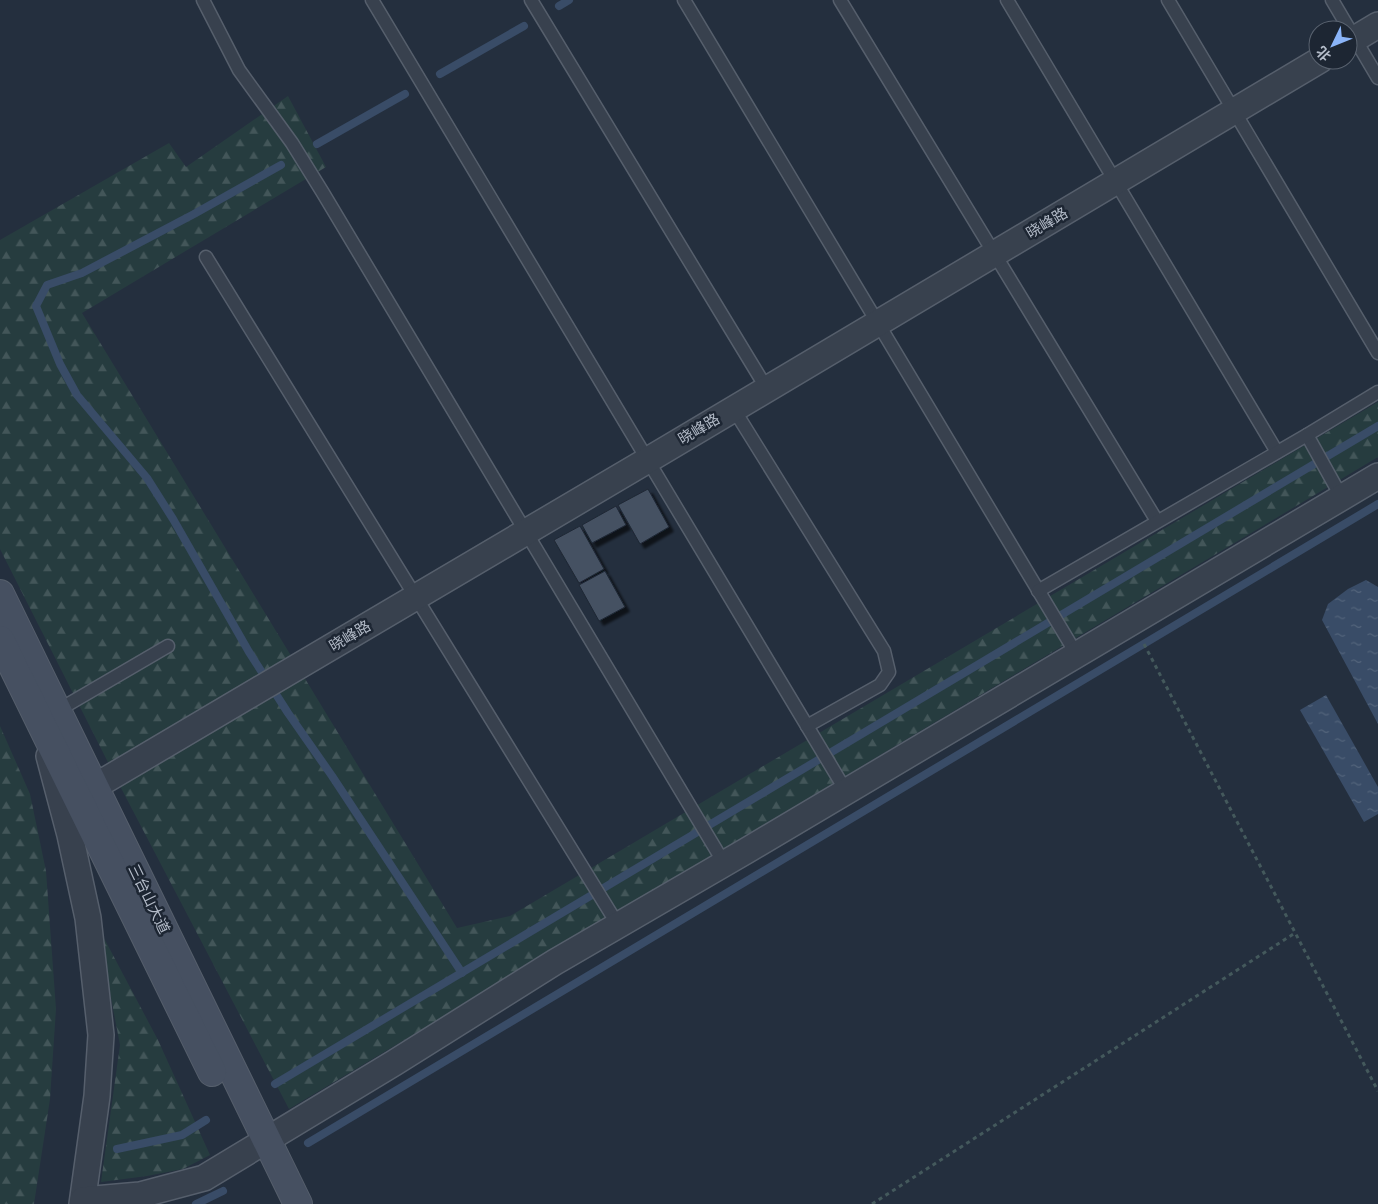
<svg xmlns="http://www.w3.org/2000/svg" width="1378" height="1204" font-family="Inter,'Noto Sans SC',sans-serif">
	<defs>
		<pattern id="forest-firs" width="22" height="20" patternUnits="userSpaceOnUse" patternTransform="scale(1.25)"><rect width="22" height="20" fill="#263c3f"/><path d="M5 1l3.5 6h-7zM16 11l3.5 6h-7z" fill="#435659"/></pattern>
		<pattern id="water-ripples" width="26" height="14" patternUnits="userSpaceOnUse" patternTransform="scale(1.25)"><rect width="26" height="14" fill="#394c67"/><path d="M2 4q2-2 4 0t4 0M15 11q2-2 4 0t4 0" fill="none" stroke="#53647b"/></pattern>
		<filter id="shadow"><feDropShadow dx="4.5" dy="4.5" stdDeviation="1" flood-color="#0009"/></filter>
	</defs>
	<rect width="100%" height="100%" fill="#242f3e"/>
	<g fill="url(#forest-firs)">
		<path d="M 288,96 L 326,167 L 82,313 L 457,928 L 510,916 L 1378,402 L 1378,457 L 289,1109 L 121,788 L 0,549 L 0,240 L 169,143 L 186,167 Z"/>
		<path d="M 0,726 L 30,794 L 46,871 L 56,1009 L 50,1099 L 34,1204 L 0,1204 Z"/>
		<path d="M 97,925 L 158,1040 L 210,1155 L 183,1169 L 147,1176 L 101,1182 L 120,1045 Z"/>
	</g>
	<g fill="url(#water-ripples)">
		<path d="M 1366,580 L 1378,587 L 1378,724 L 1322,620 L 1328,604 L 1348,589 Z"/>
		<path d="M 1326,695 L 1378,787 L 1378,814 L 1364,822 L 1300,710 Z"/>
	</g>
	<g fill="none" stroke-linecap="round" stroke-linejoin="round">
		<g stroke="#394c67" stroke-width="8">
			<path d="M 559,6 L 569,0"/>
			<path d="M 440,74 L 524,26"/>
			<path d="M 317,144 L 405,94"/>
			<path d="M 281,165 L 194,214 L 82,273 L 47,285 L 36,306 L 60,364 L 77,395 L 147,478 L 173,519 L 249,652 L 288,713 L 332,776 L 462,973"/>
			<path d="M 275,1084 L 1378,426"/>
			<path d="M 308,1143 L 1378,504"/>
			<path d="M 117,1149 L 182,1135 L 206,1120"/>
			<path d="M 196,1204 L 223,1191"/>
		</g>
	</g>
	<g fill="#455162" stroke="#1f2835" filter="url(#shadow)">
		<path d="M 648,489 L 669,527 L 640,544 L 618,505 Z"/>
		<path d="M 616,506 L 626,525 L 592,543 L 582,525 Z"/>
		<path d="M 580,526 L 604,569 L 579,583 L 554,540 Z"/>
		<path d="M 605,571 L 625,607 L 599,621 L 579,585 Z"/>
	</g>
	<g fill="none" stroke-linecap="round" stroke-linejoin="round">
		<g stroke="#565f6c" stroke-width="15">
			<g id="service">
				<path d="M 203,0 L 239,70 L 292,143 L 323,193 L 724,863"/>
				<path d="M 372,0 L 846,791"/>
				<path d="M 531,0 L 767,389"/>
				<path d="M 684,0 L 1077,655"/>
				<path d="M 840,0 L 1157,521"/>
				<path d="M 1007,0 L 1277,452"/>
				<path d="M 1168,0 L 1378,353"/>
				<path d="M 1332,0 L 1378,78"/>
				<path d="M 206,257 L 618,925"/>
				<path d="M 733,408 L 884,651 L 889,672 L 880,685 L 807,726"/>
				<path d="M 1307,435 L 1342,498"/>
				<path d="M 1038,591 L 1307,435 L 1378,392"/>
				<path d="M 55,712 L 168,646"/>
			</g>
		</g>
		<g stroke="#565f6c" stroke-width="28">
			<g id="minor">
				<path d="M 1348,43 L 1378,25"/>
				<path d="M 49,756 L 70,835 L 88,918 L 101,1035 L 97,1096 L 82,1204"/>
				<path d="M 77,797 L 648,460 L 1320,60"/>
				<path d="M 83,1200 L 140,1195 L 204,1178 L 394,1063 L 555,962 L 746,851 L 1378,476"/>
			</g>
		</g>
		<g stroke="#565f6c" stroke-width="30">
			<g id="secondary">
				<path d="M 0,594 L 298,1204"/>
				<path d="M 0,640 L 212,1072"/>
			</g>
		</g>
		<g stroke="#44595c" stroke-width="3" stroke-dasharray="4 4" stroke-linecap="butt">
			<path d="M 1144,644 L 1378,1091"/>
			<path d="M 872,1204 L 1295,933"/>
		</g>
		<use href="#service" stroke="#38414e" stroke-width="12"/>
		<use href="#minor" stroke="#38414e" stroke-width="25"/>
		<use href="#secondary" stroke="#465061" stroke-width="28"/>
	</g>
	<g text-anchor="middle" stroke-width="5" stroke-linejoin="round" paint-order="stroke">
		<g font-size="15" fill="#b4bcc9" stroke="#1d2633">
			<text transform="translate(1047 223) rotate(-31)" y="5">晓峰路</text>
			<text transform="translate(699 429) rotate(-31)" y="5">晓峰路</text>
			<text transform="translate(350 636) rotate(-31)" y="5">晓峰路</text>
			<text transform="translate(149 899) rotate(64)" y="5">三台山大道</text>
		</g>
	</g>
	<g transform="translate(1333 45) rotate(227)"><circle r="24" fill="#1d2633" stroke="#59626f"/>
	<path d="M0-4L9 19L0 12L-9 19Z" fill="#8ab4f8"/>
	<text y="-8" font-size="14" font-weight="bold" text-anchor="middle" fill="#b4bcc9">北</text>
	</g>
</svg>
